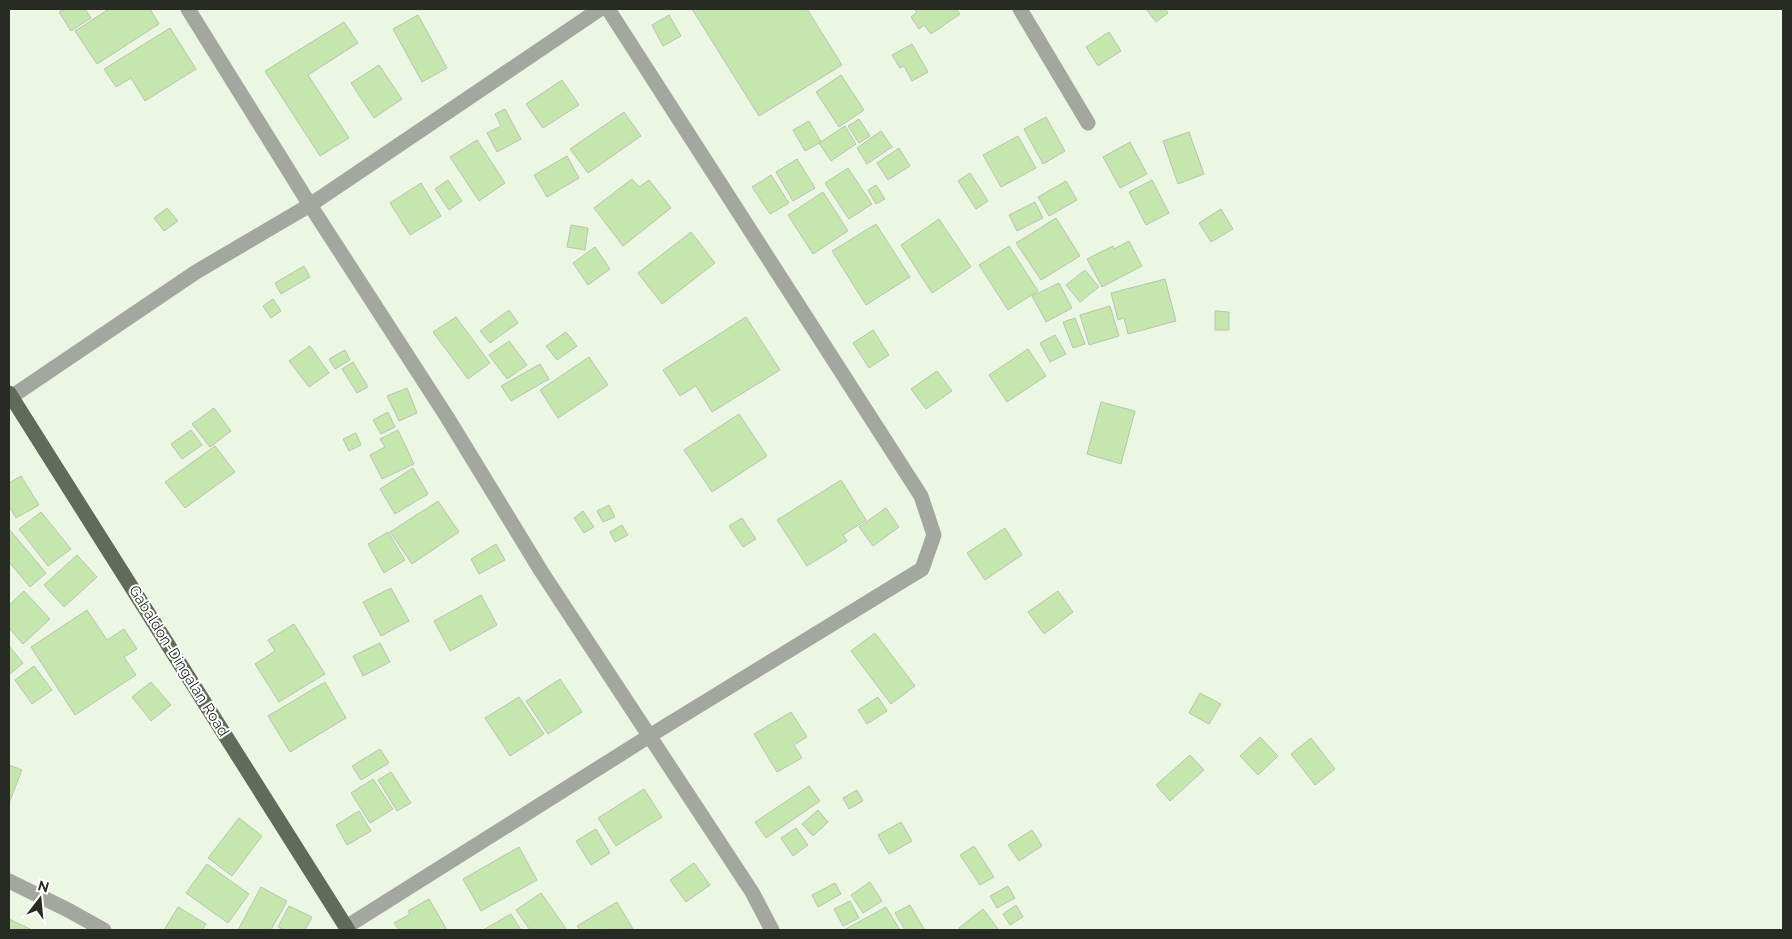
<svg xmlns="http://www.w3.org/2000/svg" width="1792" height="939" font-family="Raleway,sans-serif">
	<rect width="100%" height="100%" fill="#ebf6e3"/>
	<g fill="#c5e6ad" stroke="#bac4b2">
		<path d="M 65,9 L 85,9 L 91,18 L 71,31 L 59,12 Z"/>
		<path d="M 109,9 L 150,9 L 159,24 L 97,64 L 75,31 Z"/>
		<path d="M 692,9 L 807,9 L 842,65 L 759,116 Z"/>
		<path d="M 914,9 L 956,9 L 960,14 L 931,34 L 924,25 L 919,29 L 911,17 L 917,12 Z"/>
		<path d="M 1146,9 L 1165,9 L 1168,13 L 1156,22 Z"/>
		<path d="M 418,15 L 447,68 L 422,82 L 393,29 Z"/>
		<path d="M 669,15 L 681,36 L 663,46 L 652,25 Z"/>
		<path d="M 344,22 L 358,43 L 308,75 L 349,138 L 320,156 L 265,71 Z"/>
		<path d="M 170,28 L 196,69 L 145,101 L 131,78 L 116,87 L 104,69 Z"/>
		<path d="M 1109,32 L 1121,51 L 1098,66 L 1086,47 Z"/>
		<path d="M 912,44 L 928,72 L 912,81 L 904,66 L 900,68 L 892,55 Z"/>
		<path d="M 379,65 L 402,99 L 374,118 L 351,83 Z"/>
		<path d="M 841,75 L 864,110 L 839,127 L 816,92 Z"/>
		<path d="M 562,80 L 579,105 L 543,128 L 526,104 Z"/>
		<path d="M 505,109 L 521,139 L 497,152 L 487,133 L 501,126 L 495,114 Z"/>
		<path d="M 624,112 L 641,136 L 588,173 L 570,149 Z"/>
		<path d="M 1046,117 L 1065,151 L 1043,164 L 1024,129 Z"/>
		<path d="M 859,119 L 870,136 L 859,143 L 848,126 Z"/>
		<path d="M 809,121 L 821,142 L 805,151 L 793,130 Z"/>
		<path d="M 845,126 L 856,144 L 831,161 L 819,143 Z"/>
		<path d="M 881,131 L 892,147 L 867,164 L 857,148 Z"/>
		<path d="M 1189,132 L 1204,174 L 1178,184 L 1163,141 Z"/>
		<path d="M 1018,136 L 1036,168 L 1001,187 L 983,155 Z"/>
		<path d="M 477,140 L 505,183 L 479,201 L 450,157 Z"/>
		<path d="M 1130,142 L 1147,174 L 1120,188 L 1103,157 Z"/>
		<path d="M 899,148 L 910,166 L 888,180 L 877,163 Z"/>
		<path d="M 567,156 L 579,178 L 547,197 L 534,175 Z"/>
		<path d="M 797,159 L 815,188 L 793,201 L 776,172 Z"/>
		<path d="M 848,168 L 872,204 L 849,219 L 825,183 Z"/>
		<path d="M 970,173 L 988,201 L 976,209 L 958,181 Z"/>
		<path d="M 771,175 L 789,203 L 770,214 L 752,187 Z"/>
		<path d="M 632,179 L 639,187 L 649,180 L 671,208 L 623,246 L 594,208 Z"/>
		<path d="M 448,180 L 462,201 L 449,210 L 435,189 Z"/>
		<path d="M 1152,180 L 1169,213 L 1146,225 L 1129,192 Z"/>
		<path d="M 1066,181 L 1077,200 L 1049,216 L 1038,197 Z"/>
		<path d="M 421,183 L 441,216 L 410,235 L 390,203 Z"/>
		<path d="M 876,185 L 885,199 L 876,204 L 868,190 Z"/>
		<path d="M 823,192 L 848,231 L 813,254 L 788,215 Z"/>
		<path d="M 1035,202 L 1043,218 L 1017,231 L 1009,215 Z"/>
		<path d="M 167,208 L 178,221 L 164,231 L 154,218 Z"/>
		<path d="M 1221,209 L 1233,229 L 1211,242 L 1199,223 Z"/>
		<path d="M 1056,218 L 1080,256 L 1041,280 L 1016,243 Z"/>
		<path d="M 939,219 L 971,267 L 932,293 L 901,245 Z"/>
		<path d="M 876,224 L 910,277 L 866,305 L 832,251 Z"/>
		<path d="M 571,225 L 588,228 L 585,250 L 567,247 Z"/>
		<path d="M 691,232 L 715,263 L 662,304 L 638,273 Z"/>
		<path d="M 1129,241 L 1142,266 L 1102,287 L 1087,259 L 1113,246 L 1114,249 Z"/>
		<path d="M 1009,246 L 1038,291 L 1008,310 L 979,265 Z"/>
		<path d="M 595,247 L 610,269 L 588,285 L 573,263 Z"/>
		<path d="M 304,266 L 310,277 L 281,294 L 275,283 Z"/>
		<path d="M 1085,270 L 1099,287 L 1080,302 L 1066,285 Z"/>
		<path d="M 1165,279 L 1176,321 L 1128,334 L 1124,318 L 1118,320 L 1111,293 Z"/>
		<path d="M 1059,283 L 1072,308 L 1046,322 L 1032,296 Z"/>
		<path d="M 273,299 L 281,311 L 271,318 L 263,306 Z"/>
		<path d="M 1110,306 L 1119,336 L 1089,345 L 1080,315 Z"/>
		<path d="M 509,310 L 518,323 L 490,343 L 480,331 Z"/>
		<path d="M 1215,311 L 1229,312 L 1229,330 L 1215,330 Z"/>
		<path d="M 456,317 L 490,363 L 468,379 L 433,332 Z"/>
		<path d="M 746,317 L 780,370 L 712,412 L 696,386 L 680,396 L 663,370 Z"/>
		<path d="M 1075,318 L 1085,344 L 1073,348 L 1063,322 Z"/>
		<path d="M 873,330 L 889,355 L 869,368 L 853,343 Z"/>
		<path d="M 566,332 L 577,346 L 557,360 L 546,346 Z"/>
		<path d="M 1055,335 L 1066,354 L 1050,362 L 1040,343 Z"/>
		<path d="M 509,341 L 527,365 L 507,379 L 489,355 Z"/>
		<path d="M 310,346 L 329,373 L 309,387 L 289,361 Z"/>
		<path d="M 1028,349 L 1046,376 L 1007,402 L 989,375 Z"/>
		<path d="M 345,350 L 350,360 L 335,369 L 329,359 Z"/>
		<path d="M 589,357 L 608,385 L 558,418 L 540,390 Z"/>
		<path d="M 353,362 L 368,387 L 357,393 L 342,369 Z"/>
		<path d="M 540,364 L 549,379 L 511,401 L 501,386 Z"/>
		<path d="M 937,371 L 952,391 L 926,409 L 911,389 Z"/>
		<path d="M 407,388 L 417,413 L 399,421 L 387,396 Z"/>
		<path d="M 1101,402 L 1135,411 L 1121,464 L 1087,454 Z"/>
		<path d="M 214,408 L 231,431 L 210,447 L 192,424 Z"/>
		<path d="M 388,412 L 395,427 L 381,434 L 373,420 Z"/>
		<path d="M 739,414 L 767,456 L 712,492 L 684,450 Z"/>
		<path d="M 191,430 L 202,445 L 182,459 L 171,444 Z"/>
		<path d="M 398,430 L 414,464 L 382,479 L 370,455 L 385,447 L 380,439 Z"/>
		<path d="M 356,433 L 361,445 L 349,451 L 343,439 Z"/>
		<path d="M 215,446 L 235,472 L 185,508 L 165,482 Z"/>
		<path d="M 413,468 L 428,494 L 395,514 L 380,489 Z"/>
		<path d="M 21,476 L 39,505 L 16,518 L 9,506 L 9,483 Z"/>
		<path d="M 841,480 L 866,520 L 843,535 L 847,541 L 807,566 L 777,520 Z"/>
		<path d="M 438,501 L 459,532 L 412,564 L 390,532 Z"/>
		<path d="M 609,505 L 615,517 L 603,522 L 597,511 Z"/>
		<path d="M 886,508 L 899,527 L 873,546 L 859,527 Z"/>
		<path d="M 583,511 L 594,527 L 584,533 L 574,518 Z"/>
		<path d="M 41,512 L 71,549 L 48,566 L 19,529 Z"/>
		<path d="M 742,518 L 756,539 L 743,547 L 729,526 Z"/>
		<path d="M 622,525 L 628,535 L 615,542 L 610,532 Z"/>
		<path d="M 1005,528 L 1022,555 L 985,580 L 967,553 Z"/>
		<path d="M 9,529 L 46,573 L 30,587 L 9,562 Z"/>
		<path d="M 388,532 L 405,560 L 384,573 L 368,544 Z"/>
		<path d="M 496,544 L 505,560 L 479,574 L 471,559 Z"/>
		<path d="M 77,555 L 97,577 L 64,607 L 44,585 Z"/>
		<path d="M 391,588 L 409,621 L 381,636 L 363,602 Z"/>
		<path d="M 24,591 L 50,619 L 23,644 L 9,628 L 9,605 Z"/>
		<path d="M 1058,591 L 1073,612 L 1044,634 L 1028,612 Z"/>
		<path d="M 481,595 L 497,625 L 450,651 L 434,621 Z"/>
		<path d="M 87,610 L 107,640 L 124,629 L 137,649 L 124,657 L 136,675 L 75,715 L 31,647 Z"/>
		<path d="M 294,624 L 325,674 L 279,702 L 255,664 L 275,651 L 268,640 Z"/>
		<path d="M 875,633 L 915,686 L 891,704 L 851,651 Z"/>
		<path d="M 380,643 L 390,662 L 363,676 L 353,656 Z"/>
		<path d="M 9,646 L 23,663 L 9,675 Z"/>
		<path d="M 34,666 L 52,690 L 32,704 L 15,680 Z"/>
		<path d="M 560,679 L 582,712 L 548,734 L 526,701 Z"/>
		<path d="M 151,682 L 171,705 L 151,721 L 132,697 Z"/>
		<path d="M 325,682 L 346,718 L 290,752 L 268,716 Z"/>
		<path d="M 1200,693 L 1221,704 L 1209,724 L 1189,713 Z"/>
		<path d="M 519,697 L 544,734 L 510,756 L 485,718 Z"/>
		<path d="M 878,697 L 887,711 L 867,724 L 858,710 Z"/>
		<path d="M 791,712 L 807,737 L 794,745 L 802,758 L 777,772 L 754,734 Z"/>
		<path d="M 1260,737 L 1278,756 L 1258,775 L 1240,756 Z"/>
		<path d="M 1311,738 L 1335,769 L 1315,785 L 1291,754 Z"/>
		<path d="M 380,749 L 389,763 L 361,780 L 352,766 Z"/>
		<path d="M 1190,755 L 1204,770 L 1170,801 L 1156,785 Z"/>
		<path d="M 9,765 L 22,770 L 9,803 Z"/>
		<path d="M 391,772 L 411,803 L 397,811 L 378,780 Z"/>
		<path d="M 373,779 L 393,809 L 370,823 L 351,793 Z"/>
		<path d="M 809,786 L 820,801 L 766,838 L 755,822 Z"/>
		<path d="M 644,789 L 662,817 L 616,846 L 598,818 Z"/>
		<path d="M 857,790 L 863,801 L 849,809 L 843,798 Z"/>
		<path d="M 818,810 L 828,822 L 813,836 L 802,824 Z"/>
		<path d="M 359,811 L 371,831 L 347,845 L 336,825 Z"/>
		<path d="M 239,818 L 262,836 L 232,876 L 208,858 Z"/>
		<path d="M 901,822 L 912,841 L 889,854 L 878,835 Z"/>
		<path d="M 796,828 L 808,845 L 793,856 L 781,838 Z"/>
		<path d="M 596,829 L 610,853 L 591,865 L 576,841 Z"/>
		<path d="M 1032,830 L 1042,846 L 1019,861 L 1008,845 Z"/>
		<path d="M 974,846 L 994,877 L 980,885 L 960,855 Z"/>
		<path d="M 519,847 L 537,880 L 481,911 L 463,879 Z"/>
		<path d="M 694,863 L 710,885 L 686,902 L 670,880 Z"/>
		<path d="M 207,864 L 249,894 L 228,923 L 186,893 Z"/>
		<path d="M 870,882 L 882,901 L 863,913 L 851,895 Z"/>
		<path d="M 835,883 L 841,894 L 818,907 L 812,895 Z"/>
		<path d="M 1008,886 L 1015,898 L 997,908 L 990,896 Z"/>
		<path d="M 261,887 L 287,901 L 271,930 L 238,930 Z"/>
		<path d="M 541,893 L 567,930 L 530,930 L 516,910 Z"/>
		<path d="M 429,899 L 447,930 L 399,930 L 394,923 L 410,914 L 408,911 Z"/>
		<path d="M 850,901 L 859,918 L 843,926 L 834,909 Z"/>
		<path d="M 617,902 L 633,929 L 580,930 L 577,926 Z"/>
		<path d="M 910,905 L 924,929 L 921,930 L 905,930 L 895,913 Z"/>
		<path d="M 1016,905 L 1023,917 L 1010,925 L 1003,914 Z"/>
		<path d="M 289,906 L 312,917 L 305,930 L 285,930 L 278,927 Z"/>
		<path d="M 178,907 L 206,924 L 202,930 L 164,930 Z"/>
		<path d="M 886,907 L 900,930 L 844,930 Z"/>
		<path d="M 983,909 L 999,930 L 961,930 L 959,928 Z"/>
		<path d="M 511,914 L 521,930 L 483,930 Z"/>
		<path d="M 9,919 L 32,930 L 9,930 Z"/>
	</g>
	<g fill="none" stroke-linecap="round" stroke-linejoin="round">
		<g stroke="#a3a79f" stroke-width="15">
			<path d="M 188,9 L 310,205 L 447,417 L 541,571 L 752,892 L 772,930"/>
			<path d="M 1020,9 L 1088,123"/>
			<path d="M 9,400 L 11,397 L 196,272 L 310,205 L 600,9"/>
			<path d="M 9,881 L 68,910 L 104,930"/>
			<path d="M 346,927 L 651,735 L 922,569 L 934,535 L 921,496 L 608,9"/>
		</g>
		<path stroke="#626a5c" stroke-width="15" d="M 9,393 L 348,930"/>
	</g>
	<g text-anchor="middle" stroke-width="4" stroke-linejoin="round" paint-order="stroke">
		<g font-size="15" fill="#272b24" stroke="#fff">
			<text transform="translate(179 661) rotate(58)" y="5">Gabaldon-Dingalan Road</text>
		</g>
	</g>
	<rect width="1792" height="939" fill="none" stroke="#272b24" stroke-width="20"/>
	<g transform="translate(40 899) rotate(16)" stroke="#ffffff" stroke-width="4" paint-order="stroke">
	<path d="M0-4L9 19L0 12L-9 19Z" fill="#272b24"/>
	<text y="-8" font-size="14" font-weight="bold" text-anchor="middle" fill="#272b24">N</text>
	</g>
</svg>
